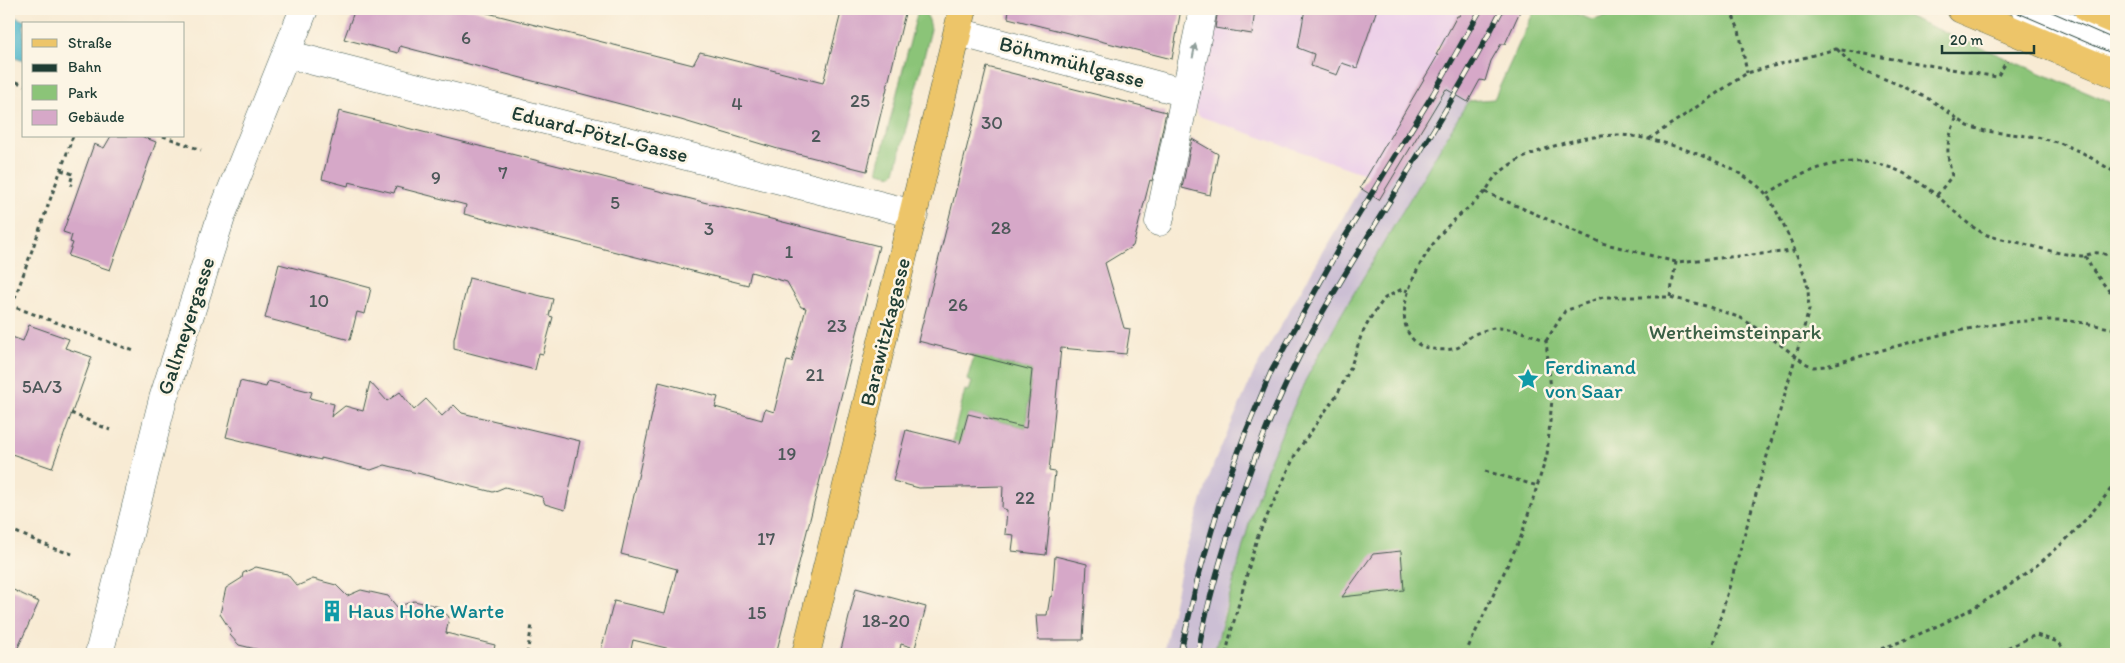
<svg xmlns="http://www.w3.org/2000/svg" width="2125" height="663" font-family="Itim,sans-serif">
	<rect width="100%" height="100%" fill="#fcf5e5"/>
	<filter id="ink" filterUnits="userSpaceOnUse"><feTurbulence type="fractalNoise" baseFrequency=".02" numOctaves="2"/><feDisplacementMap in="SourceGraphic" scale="10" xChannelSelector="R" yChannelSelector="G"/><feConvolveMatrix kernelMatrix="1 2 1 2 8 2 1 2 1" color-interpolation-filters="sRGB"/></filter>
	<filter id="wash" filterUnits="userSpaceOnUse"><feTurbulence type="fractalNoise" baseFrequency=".0096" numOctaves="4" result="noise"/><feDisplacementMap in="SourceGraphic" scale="20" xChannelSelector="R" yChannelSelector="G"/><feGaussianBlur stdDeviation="1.12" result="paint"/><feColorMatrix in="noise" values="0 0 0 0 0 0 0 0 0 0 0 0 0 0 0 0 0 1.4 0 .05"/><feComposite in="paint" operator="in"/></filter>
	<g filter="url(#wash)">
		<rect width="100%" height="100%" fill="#f8ebd4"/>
		<path fill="#edd1e9" d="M 1203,9 L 1463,9 L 1454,21 L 1444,45 L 1439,44 L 1434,53 L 1438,55 L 1368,175 L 1199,116 L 1186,93 Z"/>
		<path fill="#ccbfd4" d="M 1446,89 L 1468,101 L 1338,320 L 1305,381 L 1271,458 L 1224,612 L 1214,654 L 1163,654 L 1185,552 L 1214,463 L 1255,370 L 1379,155 L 1400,166 Z"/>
		<g fill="#8bc478" stroke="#558056">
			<path d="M 1535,9 L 1565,9 L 1592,20 L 1612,15 L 1615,9 L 1890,9 L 2116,105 L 2116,654 L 1214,654 L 1253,509 L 1271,458 L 1305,381 L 1338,320 L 1468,101 L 1494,99 Z"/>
			<path d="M 918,10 C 928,13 929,19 931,29 L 895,172 L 892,175 L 879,172 L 878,168 Z"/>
			<path d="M 1007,272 L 998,362 L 1032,370 L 1026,425 L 1032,429 L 968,414 L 960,444 L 952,442 L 965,390 L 969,391 L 972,382 L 967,380 L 974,356 L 970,355 L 981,309 Z"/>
		</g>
		<path fill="#4cb5ca" stroke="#36797f" d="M 9,15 L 34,24 L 24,24 L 24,61 L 9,56 Z"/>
		<g id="blocks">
			<g fill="#d6a8c8">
				<path d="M 355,9 L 472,9 L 693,65 L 700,52 L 823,83 L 842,9 L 906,9 L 867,171 L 778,149 L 681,120 L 400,46 L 398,53 L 344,39 Z"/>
				<path d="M 1009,9 L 1181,9 L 1172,59 L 1008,18 Z"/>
				<path d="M 1218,9 L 1255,9 L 1252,34 L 1215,28 Z"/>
				<path d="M 1305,9 L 1377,9 L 1357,68 L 1342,63 L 1337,75 L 1311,66 L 1314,54 L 1298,48 Z"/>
				<path d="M 1463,9 L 1521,9 L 1505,44 L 1501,44 L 1491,61 L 1485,81 L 1480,80 L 1468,102 L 1446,89 L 1379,200 L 1360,188 L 1438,55 L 1436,55 L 1457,16 L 1459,16 Z"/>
				<path d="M 987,67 L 1166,112 L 1152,181 L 1150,180 L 1133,246 L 1105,263 L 1124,328 L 1130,329 L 1126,354 L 1061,348 L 1049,471 L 1055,472 L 1046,555 L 1012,551 L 1014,535 L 1005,534 L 1007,510 L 1002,508 L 1003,486 L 919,488 L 893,481 L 906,430 L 960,443 L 968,414 L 1026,428 L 1032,370 L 918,341 Z"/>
				<path d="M 339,111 L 879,246 L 776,654 L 691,654 L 633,640 L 630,654 L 600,654 L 614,601 L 665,613 L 677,569 L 621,554 L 659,382 L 718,397 L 715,407 L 762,420 L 765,409 L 774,412 L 787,361 L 792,362 L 806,308 L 801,307 L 787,282 L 751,272 L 748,285 L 464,214 L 466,205 L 396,187 L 394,193 L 349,182 L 348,186 L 322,179 Z"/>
				<path d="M 111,136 L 141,136 L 156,142 L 110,270 L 68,256 L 73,243 L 70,242 L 72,235 L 63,232 L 94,144 L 104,148 Z"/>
				<path d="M 1192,139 L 1218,154 L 1210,195 L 1182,188 Z"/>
				<path d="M 279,264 L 371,288 L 365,314 L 357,312 L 350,340 L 265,318 Z"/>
				<path d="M 469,278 L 553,299 L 549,316 L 553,317 L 543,354 L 539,353 L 535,370 L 454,349 L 454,339 Z"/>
				<path d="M 29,325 L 69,339 L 65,348 L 92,357 L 52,468 L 9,453 L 9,336 L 23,341 Z"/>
				<path d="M 240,381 L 266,387 L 268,381 L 312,392 L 310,398 L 334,404 L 331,417 L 345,406 L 363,411 L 370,382 L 387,401 L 400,392 L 414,410 L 426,399 L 442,416 L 454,405 L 462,413 L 580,441 L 565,510 L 545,504 L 542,497 L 505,487 L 493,492 L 385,465 L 371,470 L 321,458 L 321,460 L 226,437 Z"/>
				<path d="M 1401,551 L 1404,590 L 1342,597 L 1373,554 Z"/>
				<path d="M 1055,556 L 1087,564 L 1083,640 L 1038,640 L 1036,615 L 1047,615 L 1050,597 L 1052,596 Z"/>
				<path d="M 256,567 L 287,574 L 297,586 L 313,579 L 336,585 L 347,596 L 361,590 L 388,596 L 397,607 L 414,601 L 440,607 L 449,617 L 446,633 L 495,645 L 493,654 L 276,654 L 239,645 L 230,635 L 231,631 L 220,614 L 226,588 L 242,578 L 243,573 Z"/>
				<path d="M 9,588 L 39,602 L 15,654 L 9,654 Z"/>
				<path d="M 856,588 L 926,607 L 915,648 L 901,644 L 899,654 L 840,654 Z"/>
			</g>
		</g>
	</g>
	<g filter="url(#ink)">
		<use href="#blocks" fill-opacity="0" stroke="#40574c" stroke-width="1"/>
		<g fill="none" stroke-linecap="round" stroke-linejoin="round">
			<g stroke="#40574c" stroke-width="29">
				<g id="minor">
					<path d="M 2025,9 L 2116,47"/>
					<path d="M 958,32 L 1186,93"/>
					<path d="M 286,54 L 914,214"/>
					<path d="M 1159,222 L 1203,9"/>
					<path d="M 99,654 L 163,399 L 222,214 L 304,9"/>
				</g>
			</g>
			<g stroke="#40574c" stroke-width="29">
				<g id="major">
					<path d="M 1961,9 L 2116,74"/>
					<path d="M 2088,9 L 2116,21"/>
					<path d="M 806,654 L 963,9"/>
				</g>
			</g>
			<g stroke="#40574c" stroke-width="3" stroke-dasharray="4 4" stroke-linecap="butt">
				<path d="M 1730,9 L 1739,30 L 1747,73"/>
				<path d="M 1837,49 L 1853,66 L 1902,86 L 1931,100 L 1968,126 L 1985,131 L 2037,137 L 2060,143 L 2083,153 L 2116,173"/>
				<path d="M 9,79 L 24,85"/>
				<path d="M 163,136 L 201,150"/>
				<path d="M 1649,139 L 1747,73 L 1836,49 L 1997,77 L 2007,61"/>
				<path d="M 61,170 L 73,174 L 70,184 L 72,185"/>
				<path d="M 1485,192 L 1602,243 L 1676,262 L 1794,251"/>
				<path d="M 1767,194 C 1827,156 1878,146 1936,195 C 1953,209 1967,226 1987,235 C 1996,238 2007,240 2016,242 C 2038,247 2060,255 2083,256 C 2087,256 2090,253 2094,253 C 2101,252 2110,256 2116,257"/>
				<path d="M 1937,195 L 1952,176 C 1946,150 1946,144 1956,119"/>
				<path d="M 2085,256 L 2092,269 L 2116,300"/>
				<path d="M 1670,297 L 1676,262"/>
				<path d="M 9,305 L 134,351"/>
				<path d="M 12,306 L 73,136"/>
				<path d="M 1546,341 L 1565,311 L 1603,297 L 1670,297 L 1706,306 L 1741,318 L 1774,340 L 1805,363 L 1813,367 L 1826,366 C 1902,345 1979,319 2059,320 C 2078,321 2098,326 2116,329"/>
				<path d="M 71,413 L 110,430"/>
				<path d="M 1485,471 L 1538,486"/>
				<path d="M 9,529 L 55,549 L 76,555"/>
				<path d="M 527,654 L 532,625"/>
				<path d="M 1226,654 L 1231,632 L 1257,538 L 1296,453 L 1338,393 L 1350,369 L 1361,336 L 1371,317 L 1385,298 L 1402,289 L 1408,291"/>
				<path d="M 1465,654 L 1521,537 L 1547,455 L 1552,399 L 1546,341 C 1531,334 1513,328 1495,328 C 1488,329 1475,333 1470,337 C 1466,340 1463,345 1459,347 C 1449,352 1427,350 1418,344 C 1383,318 1424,252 1445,229 C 1457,216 1472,206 1484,193 C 1489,187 1492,179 1498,174 C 1505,168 1515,161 1523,158 C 1551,145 1585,136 1616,135 C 1652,134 1742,165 1766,194 C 1776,206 1804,268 1807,284 C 1809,292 1808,302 1809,310 L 1710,654"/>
				<path d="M 1866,654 C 1968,620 2052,570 2116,482"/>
				<path d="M 1993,654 L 2036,635 L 2058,642 L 2068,654"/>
			</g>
			<use href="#minor" stroke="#fff" stroke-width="28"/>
			<use href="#major" stroke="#edc569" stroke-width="28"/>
			<g stroke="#1f3d34" stroke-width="1">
				<path d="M 2009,9 L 2116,55"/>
				<path d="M 2045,9 L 2116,40"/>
			</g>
			<g stroke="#1f3d34" stroke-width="5.5">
				<g id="rail">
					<path d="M 1180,654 L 1198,578 L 1220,502 L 1245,434 L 1271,372 L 1345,237 L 1433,94 L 1481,9"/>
					<path d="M 1198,654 C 1203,622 1212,590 1221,559 C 1246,474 1278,392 1321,315 C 1380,212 1448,114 1502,9"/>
				</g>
			</g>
			<use href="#rail" stroke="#fcf5e5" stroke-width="4" stroke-dasharray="11" stroke-linecap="butt"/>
		</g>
		<defs><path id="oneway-solid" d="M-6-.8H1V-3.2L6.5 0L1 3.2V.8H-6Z" transform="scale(1.25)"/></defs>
		<use fill="#8f9e9a" href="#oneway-solid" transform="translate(1194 51) rotate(-79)"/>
	</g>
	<defs>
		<g id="sight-bare" transform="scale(1.725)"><path d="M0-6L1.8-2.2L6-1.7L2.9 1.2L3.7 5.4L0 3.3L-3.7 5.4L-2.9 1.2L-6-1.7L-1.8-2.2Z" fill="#0f9aa8" stroke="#fcf5e5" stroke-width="2.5" paint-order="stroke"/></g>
		<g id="building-bare" transform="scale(1.725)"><path d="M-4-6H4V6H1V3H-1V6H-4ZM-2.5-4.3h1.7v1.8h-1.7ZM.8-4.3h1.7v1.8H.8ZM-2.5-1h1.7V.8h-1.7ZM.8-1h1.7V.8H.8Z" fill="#0f9aa8" stroke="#fcf5e5" stroke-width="2.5" paint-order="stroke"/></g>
	</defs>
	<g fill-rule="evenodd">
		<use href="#sight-bare" x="1528" y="379"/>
		<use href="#building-bare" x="332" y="611"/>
	</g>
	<g text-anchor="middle" stroke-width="5" stroke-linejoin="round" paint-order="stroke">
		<g font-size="19" fill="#4d5859">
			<text x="466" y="44">6</text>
			<text x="860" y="107">25</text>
			<text x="737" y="110">4</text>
			<text x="992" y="129">30</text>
			<text x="816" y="142">2</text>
			<text x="503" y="179">7</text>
			<text x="436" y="184">9</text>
			<text x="615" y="209">5</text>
			<text x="1001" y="234">28</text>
			<text x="709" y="235">3</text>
			<text x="789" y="258">1</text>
			<text x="319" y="307">10</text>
			<text x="958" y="311">26</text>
			<text x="837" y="332">23</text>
			<text x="815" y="381">21</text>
			<text x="42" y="393">5A/3</text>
			<text x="787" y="460">19</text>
			<text x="1025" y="504">22</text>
			<text x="766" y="545">17</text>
			<text x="757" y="619">15</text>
			<text x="886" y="627">18-20</text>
		</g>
		<g font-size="21" fill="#1f3d34" stroke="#fcf5e5">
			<text transform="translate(1072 62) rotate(15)" y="7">Böhmmühlgasse</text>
			<text transform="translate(600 134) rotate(14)" y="7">Eduard-Pötzl-Gasse</text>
			<text transform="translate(186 326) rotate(-72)" y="7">Gallmeyergasse</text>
			<text transform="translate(885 332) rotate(-76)" y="7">Barawitzkagasse</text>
		</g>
		<g font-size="21" fill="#3a5f45" stroke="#fcf5e5">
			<text x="1735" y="339">Wertheimsteinpark</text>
		</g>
		<g font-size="21" fill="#0d838f" stroke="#fcf5e5" text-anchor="start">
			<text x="1545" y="374">Ferdinand<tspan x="1545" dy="24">von Saar</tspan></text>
			<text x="348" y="618">Haus Hohe Warte</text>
		</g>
	</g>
	<rect width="2125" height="663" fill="none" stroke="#fcf5e5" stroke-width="30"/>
	<rect x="22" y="22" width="162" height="115" fill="#fcf5e5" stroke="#a4ab9e"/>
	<rect x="32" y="39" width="25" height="8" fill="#edc569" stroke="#a4ab9e"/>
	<text x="68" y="48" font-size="15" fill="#1f3d34">Straße</text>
	<rect x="32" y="64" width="25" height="8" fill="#1f3d34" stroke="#a4ab9e"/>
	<text x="68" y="72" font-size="15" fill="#1f3d34">Bahn</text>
	<rect x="32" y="85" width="25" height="15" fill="#8bc478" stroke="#a4ab9e"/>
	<text x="68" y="98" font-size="15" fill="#1f3d34">Park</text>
	<rect x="32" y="110" width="25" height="15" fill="#d6a8c8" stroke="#a4ab9e"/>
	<text x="68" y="122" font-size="15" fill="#1f3d34">Gebäude</text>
	<path d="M1942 45v8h92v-8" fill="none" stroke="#1f3d34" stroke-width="2.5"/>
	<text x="1950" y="45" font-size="15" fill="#1f3d34" stroke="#fcf5e5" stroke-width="4" paint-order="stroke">20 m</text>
</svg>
